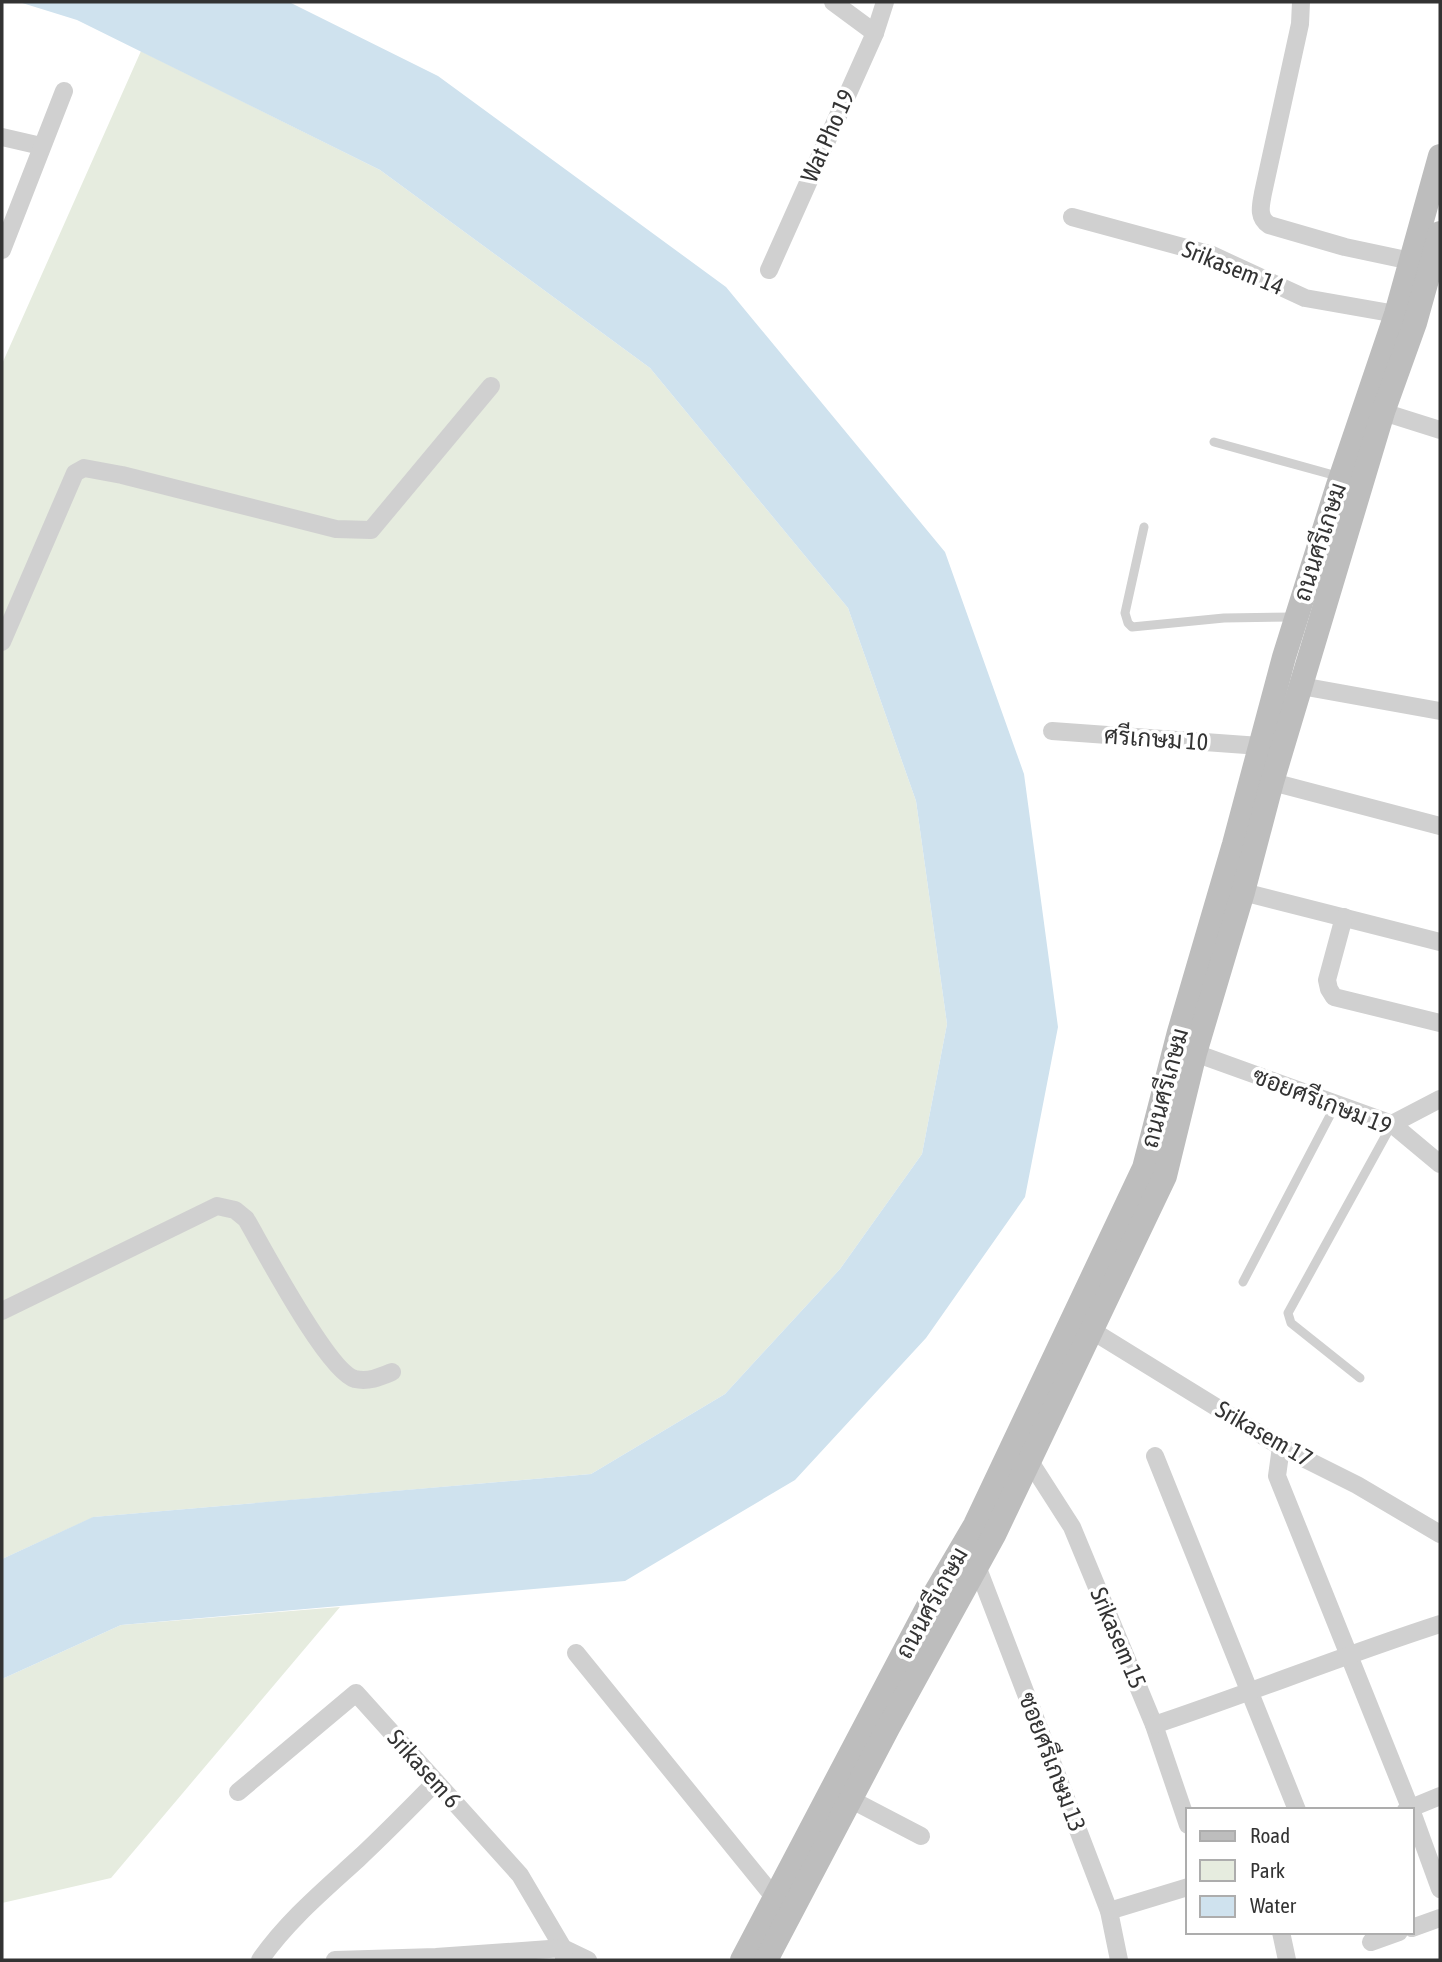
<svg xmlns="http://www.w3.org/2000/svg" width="1442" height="1962" font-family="'Asap Condensed',Sarabun,sans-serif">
	<rect width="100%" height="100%" fill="#fff"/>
	<g fill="#e6ecdf">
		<path d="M 141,51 L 380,170 L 650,368 L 848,608 L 916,801 L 947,1024 L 922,1154 L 840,1269 L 725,1394 L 591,1474 L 94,1517 L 2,1559 L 2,364 Z"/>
		<path d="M 340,1607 L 111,1878 L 2,1903 L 2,1679 L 121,1625 Z"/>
	</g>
	<path fill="#cfe2ee" d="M 19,2 L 289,2 L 438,76 L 726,287 L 945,552 L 1024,774 L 1058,1027 L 1025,1197 L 926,1338 L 795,1480 L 625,1581 L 121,1625 L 2,1679 L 2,1559 L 93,1517 L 591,1474 L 725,1394 L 840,1269 L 922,1154 L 947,1024 L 916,801 L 848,608 L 650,368 L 380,170 L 77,20 Z"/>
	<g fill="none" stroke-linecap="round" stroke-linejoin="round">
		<g stroke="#d0d0d0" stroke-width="9">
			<path d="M 1214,442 L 1337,476"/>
			<path d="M 1144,527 L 1125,613 L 1128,623 L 1132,627 L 1224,618 L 1295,617"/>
			<path d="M 1243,1282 L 1336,1104"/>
			<path d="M 1360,1378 L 1291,1323 L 1288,1313 L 1392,1124"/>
		</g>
		<g stroke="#d0d0d0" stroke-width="18">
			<path d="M 833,2 L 875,33"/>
			<path d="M 1301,2 L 1300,24 L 1263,193 C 1261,205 1257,217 1269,225 L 1345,247 L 1411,261"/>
			<path d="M 2,137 L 41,146"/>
			<path d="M 1072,217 L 1212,255 L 1305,298 L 1396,314"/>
			<path d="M 2,250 L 64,91"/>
			<path d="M 769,270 L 875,33 L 885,2"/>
			<path d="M 1383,412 L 1440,430"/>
			<path d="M 2,642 L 75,473 L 84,468 L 122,475 L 336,529 L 371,530 L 491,386"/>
			<path d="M 1301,686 L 1440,711"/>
			<path d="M 1052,731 L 1260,746"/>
			<path d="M 1272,782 L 1440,826"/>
			<path d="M 1243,892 L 1440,942"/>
			<path d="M 1344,917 L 1327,980 L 1329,989 L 1334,997 L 1440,1023"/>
			<path d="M 1195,1053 L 1392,1124 L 1440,1164"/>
			<path d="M 1392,1124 L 1440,1099"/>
			<path d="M 2,1311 L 217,1206 L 235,1210 L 246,1219 C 263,1248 328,1372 355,1379 C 369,1382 380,1377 392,1372"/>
			<path d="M 1091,1330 L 1281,1447 L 1357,1485 L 1440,1534"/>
			<path d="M 1281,1447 L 1277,1476 L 1411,1810"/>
			<path d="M 1155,1456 L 1297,1810"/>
			<path d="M 1029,1460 L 1072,1527 L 1154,1725 L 1188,1825"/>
			<path d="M 977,1566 L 1109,1911 L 1119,1960"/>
			<path d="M 576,1653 L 774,1897"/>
			<path d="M 1154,1725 C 1250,1693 1344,1655 1440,1624"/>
			<path d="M 238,1792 L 356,1693 L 520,1875 L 563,1948 L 588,1960"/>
			<path d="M 850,1799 L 921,1836"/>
			<path d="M 1406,1810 L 1440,1796"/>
			<path d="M 1412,1812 L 1440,1889"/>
			<path d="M 1109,1911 L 1188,1887"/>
			<path d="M 1412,1928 L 1440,1918"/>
			<path d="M 1281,1932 L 1287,1960"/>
			<path d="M 1371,1942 L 1399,1932"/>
			<path d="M 260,1960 C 287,1921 323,1891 358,1859 C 385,1834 410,1808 436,1782"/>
			<path d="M 335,1960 L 436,1957 L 563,1948 L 564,1958"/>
		</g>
		<g stroke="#bdbdbd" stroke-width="24">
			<path d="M 742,1960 L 935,1593 L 975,1525 L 1144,1168 L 1179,1032 L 1234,844 L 1284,657 L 1338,485 L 1396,314 L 1440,156"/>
			<path d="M 766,1960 L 888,1728 L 994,1535 L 1165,1176 L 1195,1053 L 1243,892 L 1272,782 L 1383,412 L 1415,323 L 1440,233"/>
		</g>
	</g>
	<g text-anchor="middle" stroke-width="7" stroke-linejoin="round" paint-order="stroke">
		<g font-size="24" fill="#333" stroke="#fff">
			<text transform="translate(828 136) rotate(-66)" y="8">Wat Pho 19</text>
			<text transform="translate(1233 268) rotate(22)" y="8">Srikasem 14</text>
			<text transform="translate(1320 542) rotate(-72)" y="8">ถนนศรีเกษม</text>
			<text transform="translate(1156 739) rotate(4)" y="8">ศรีเกษม 10</text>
			<text transform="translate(1165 1088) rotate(-75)" y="8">ถนนศรีเกษม</text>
			<text transform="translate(1322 1101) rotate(21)" y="8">ซอยศรีเกษม 19</text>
			<text transform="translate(1264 1434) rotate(30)" y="8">Srikasem 17</text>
			<text transform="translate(932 1603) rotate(-61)" y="8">ถนนศรีเกษม</text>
			<text transform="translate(1118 1638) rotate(67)" y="8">Srikasem 15</text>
			<text transform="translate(1052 1762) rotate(69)" y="8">ซอยศรีเกษม 13</text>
			<text transform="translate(424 1769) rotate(48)" y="8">Srikasem 6</text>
		</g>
	</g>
	<rect width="1442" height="1962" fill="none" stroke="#333333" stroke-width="7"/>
	<rect x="1186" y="1808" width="228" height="126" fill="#ffffff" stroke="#adadad" stroke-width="2"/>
	<rect x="1200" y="1831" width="35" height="10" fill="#bdbdbd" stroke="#adadad" stroke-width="2"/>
	<text x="1250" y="1843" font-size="21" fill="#333333">Road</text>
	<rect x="1200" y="1860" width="35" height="21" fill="#e6ecdf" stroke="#adadad" stroke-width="2"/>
	<text x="1250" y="1878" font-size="21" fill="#333333">Park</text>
	<rect x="1200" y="1896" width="35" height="21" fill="#cfe2ee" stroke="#adadad" stroke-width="2"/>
	<text x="1250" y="1913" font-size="21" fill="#333333">Water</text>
</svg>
